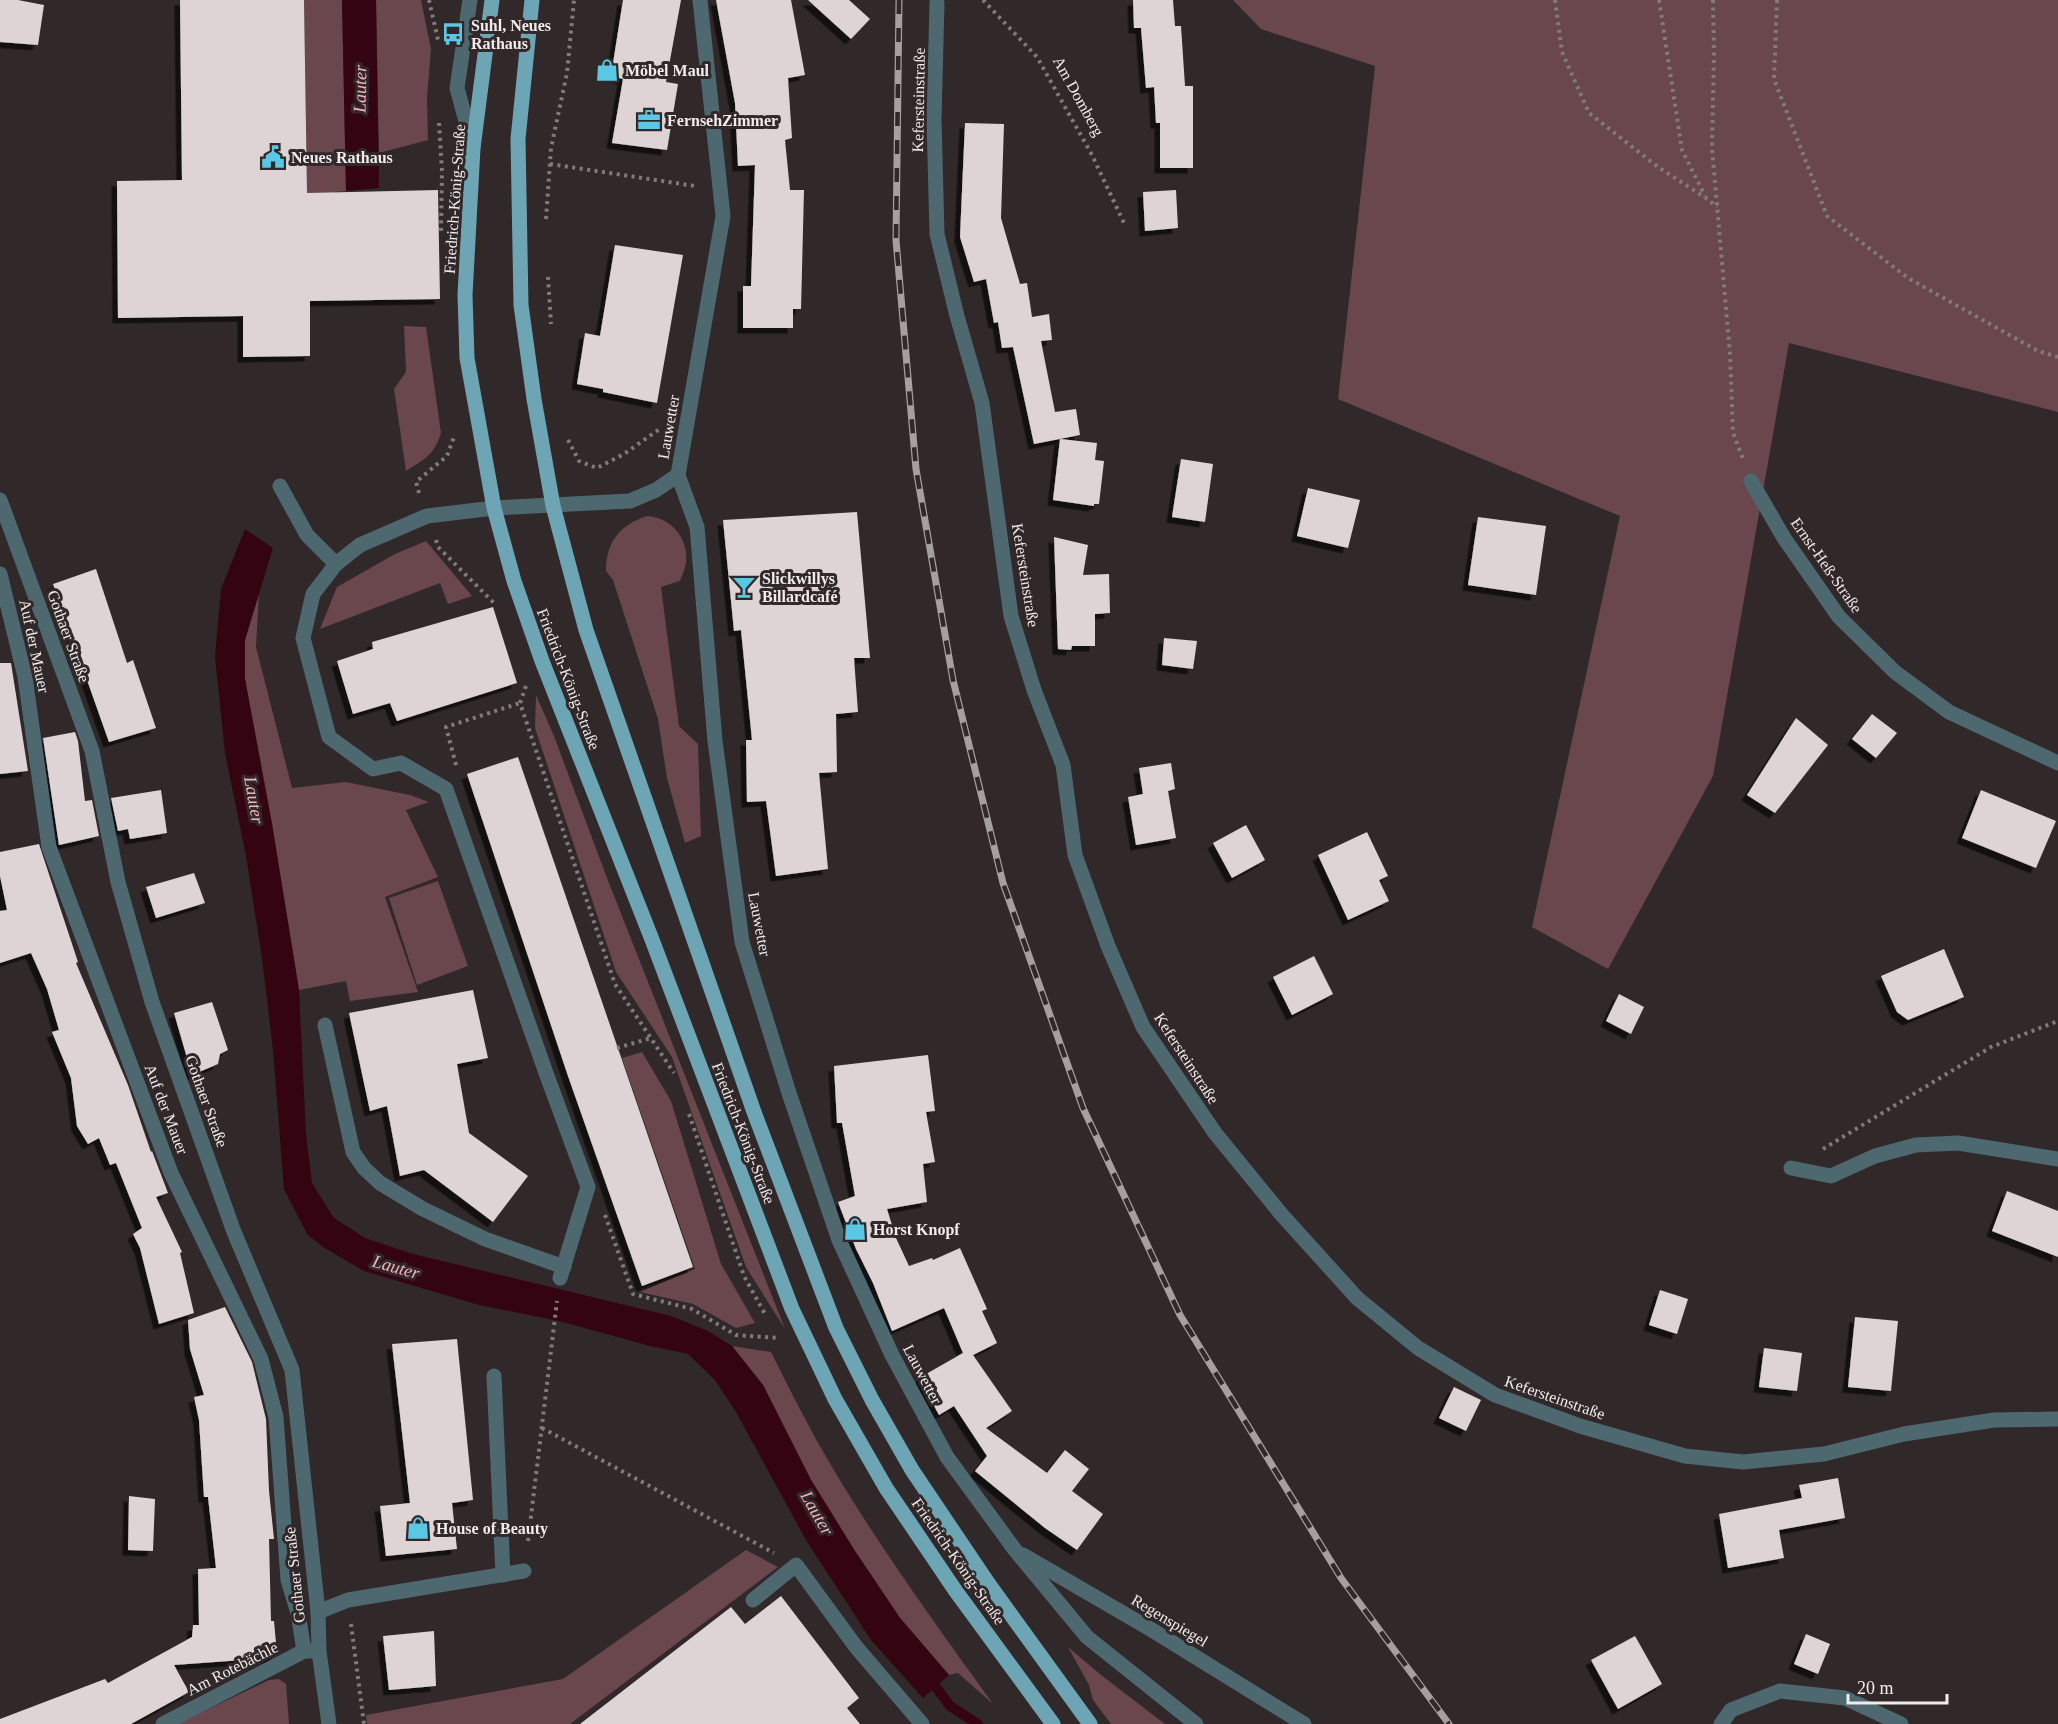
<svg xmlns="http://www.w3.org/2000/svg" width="2058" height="1724" font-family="Georgia,serif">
	<defs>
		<filter id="shadow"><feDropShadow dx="-5.5" dy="5.5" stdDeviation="0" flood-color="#0009"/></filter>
	</defs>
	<rect width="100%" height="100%" fill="#302829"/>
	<g fill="#69474c">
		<path d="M 304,0 L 342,0 L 346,191 L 334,192 L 334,210 L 307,210 Z"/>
		<path d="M 376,0 L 421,0 L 431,49 L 427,98 L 428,140 L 379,153 Z"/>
		<path d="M 1233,0 L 2058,0 L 2058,412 L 1789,343 L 1713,776 L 1608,969 L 1532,927 L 1620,516 L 1338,399 L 1375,66 L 1261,29 Z"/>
		<path d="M 404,326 L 426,327 L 441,433 C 434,455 425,459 406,471 L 394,389 L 406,372 Z"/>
		<path d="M 648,516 C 671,518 689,538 686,563 C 685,569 682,575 680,581 L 661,587 L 679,726 L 698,744 L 701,836 L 685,843 L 667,778 L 658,719 L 613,580 L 606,571 C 606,542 620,524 648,516 Z"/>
		<path d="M 426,541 L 472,596 L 448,604 L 440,583 L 320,629 L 337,587 L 395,554 Z"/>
		<path d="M 259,592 L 256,647 L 292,788 L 346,782 L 410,795 L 429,802 L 406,810 L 438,877 L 385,897 L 418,992 L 350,1001 L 346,981 L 299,990 L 272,824 L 245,679 L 245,640 Z"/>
		<path d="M 536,695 L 554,736 L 607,878 L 785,1329 L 746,1267 L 672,1057 L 616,972 L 535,728 Z"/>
		<path d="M 438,881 L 468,966 L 417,985 L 389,898 Z"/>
		<path d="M 642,1052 L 671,1101 L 721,1264 L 755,1323 L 736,1328 L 693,1304 L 640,1292 L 695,1269 L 622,1058 Z"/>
		<path d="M 732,1346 L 771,1352 C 786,1382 801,1412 817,1441 C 869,1533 932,1619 993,1704 L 958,1673 L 949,1675 L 900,1618 L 855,1551 L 811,1480 L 763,1385 Z"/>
		<path d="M 746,1550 L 778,1567 L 570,1724 L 367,1724 L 366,1715 L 563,1679 Z"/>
		<path d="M 1068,1647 L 1101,1675 L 1165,1724 L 1111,1724 L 1093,1700 L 1089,1685 Z"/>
		<path d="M 279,1679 L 286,1684 L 289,1724 L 177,1724 L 269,1680 Z"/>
	</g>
	<g fill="#340511">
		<path d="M 342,0 L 376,0 L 379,188 L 346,191 Z"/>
		<path d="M 245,529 L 273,548 L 245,640 L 245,679 L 272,824 L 299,990 L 306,1135 L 312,1183 L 334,1218 L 365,1238 L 413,1254 L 671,1316 L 708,1331 L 732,1346 L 763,1385 L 811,1480 L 855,1551 L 900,1618 L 949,1675 L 923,1698 L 871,1640 L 806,1540 L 736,1412 L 715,1380 L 688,1354 L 650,1346 L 559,1321 L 479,1305 L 364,1271 L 323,1247 L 307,1234 L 284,1189 L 273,1050 L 262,958 L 246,856 L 225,753 L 215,657 L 221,589 Z"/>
	</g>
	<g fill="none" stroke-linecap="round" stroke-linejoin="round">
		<path stroke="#340511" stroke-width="10" d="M 927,1675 L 950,1706 L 978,1724"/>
	</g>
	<g fill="#dfd4d5" filter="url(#shadow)">
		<path d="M 0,0 L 18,0 L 44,5 L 38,45 L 0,42 Z"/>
		<path d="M 180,0 L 304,0 L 307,193 L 438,190 L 440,299 L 310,301 L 310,356 L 243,357 L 243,316 L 118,318 L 117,181 L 182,180 Z"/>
		<path d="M 623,0 L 681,0 L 666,82 L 678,84 L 667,150 L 612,143 L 623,79 L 611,76 Z"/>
		<path d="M 716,0 L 791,0 L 805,75 L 788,78 L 792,138 L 785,140 L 790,190 L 804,190 L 801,309 L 793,309 L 793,328 L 743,328 L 743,286 L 751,286 L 755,165 L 738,166 L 735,103 Z"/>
		<path d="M 808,0 L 849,0 L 870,19 L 851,39 Z"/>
		<path d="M 1133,0 L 1173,0 L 1175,26 L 1181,26 L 1185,86 L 1193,86 L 1193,168 L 1160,168 L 1160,123 L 1156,123 L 1154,87 L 1146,88 L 1141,28 L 1134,28 Z"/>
		<path d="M 965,123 L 1004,124 L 1001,218 L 1020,284 L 1027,283 L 1032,317 L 1049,314 L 1052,340 L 1041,341 L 1055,412 L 1076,409 L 1080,435 L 1034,444 L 1013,347 L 1002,348 L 998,322 L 994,323 L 986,279 L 974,282 L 960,237 Z"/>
		<path d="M 1176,190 L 1178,228 L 1145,231 L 1143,192 Z"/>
		<path d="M 615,245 L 683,255 L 657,403 L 603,392 L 603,389 L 577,384 L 585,333 L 600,336 Z"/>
		<path d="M 1060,439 L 1097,443 L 1095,460 L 1104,461 L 1099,504 L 1094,504 L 1094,506 L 1053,500 Z"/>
		<path d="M 1181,459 L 1213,464 L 1205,522 L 1172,517 Z"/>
		<path d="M 1308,488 L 1360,500 L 1348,548 L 1297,536 Z"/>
		<path d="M 857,512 L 870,658 L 854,658 L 858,712 L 836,714 L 837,772 L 819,773 L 828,869 L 776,876 L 766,801 L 747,802 L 746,740 L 752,740 L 741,630 L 734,631 L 723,520 Z"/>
		<path d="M 1478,517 L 1546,526 L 1536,595 L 1468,585 Z"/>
		<path d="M 1054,537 L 1088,545 L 1083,575 L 1109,574 L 1110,613 L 1095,614 L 1095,646 L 1072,646 L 1071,650 L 1058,649 Z"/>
		<path d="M 96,569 L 127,663 L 133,660 L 156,728 L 109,742 L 53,584 Z"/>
		<path d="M 493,607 L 517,683 L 397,721 L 390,703 L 353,714 L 337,661 L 373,649 L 372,642 Z"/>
		<path d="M 1164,638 L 1197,641 L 1193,669 L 1162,665 Z"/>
		<path d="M 0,663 L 11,663 L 28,771 L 0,774 Z"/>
		<path d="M 1872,714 L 1897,733 L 1876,758 L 1852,739 Z"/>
		<path d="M 1796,718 L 1828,745 L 1775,813 L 1747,795 Z"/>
		<path d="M 75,732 L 78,741 L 85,801 L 92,800 L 99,836 L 59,845 L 43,738 Z"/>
		<path d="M 518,757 L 693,1267 L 642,1286 L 568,1076 L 467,774 Z"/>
		<path d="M 1171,763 L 1175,789 L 1168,791 L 1176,838 L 1136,845 L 1128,797 L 1143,794 L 1139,768 Z"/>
		<path d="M 161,790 L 167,833 L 130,839 L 128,829 L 118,831 L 111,798 Z"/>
		<path d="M 1981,790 L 2056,821 L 2036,868 L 1962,838 Z"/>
		<path d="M 1246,825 L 1265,860 L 1232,878 L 1213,843 Z"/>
		<path d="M 1367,832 L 1388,876 L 1379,880 L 1389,901 L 1348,920 L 1318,855 Z"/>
		<path d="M 39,844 L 78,962 L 76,963 L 128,1085 L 151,1152 L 152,1151 L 168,1193 L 156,1197 L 182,1252 L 180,1253 L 194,1313 L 159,1324 L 140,1248 L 133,1234 L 142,1228 L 116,1163 L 110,1165 L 99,1138 L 88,1144 L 77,1126 L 71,1078 L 52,1032 L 59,1030 L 47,989 L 31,953 L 0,963 L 0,911 L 7,910 L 0,876 L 0,852 Z"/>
		<path d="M 194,873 L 205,903 L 156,918 L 146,887 Z"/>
		<path d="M 1944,949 L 1964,997 L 1908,1020 L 1897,1012 L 1881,976 Z"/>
		<path d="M 1314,956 L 1333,994 L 1292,1015 L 1273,977 Z"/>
		<path d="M 473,990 L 488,1058 L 457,1064 L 469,1133 L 528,1176 L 493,1222 L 424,1170 L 400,1176 L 387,1106 L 370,1111 L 349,1013 Z"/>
		<path d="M 1619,994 L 1644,1007 L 1631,1034 L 1606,1021 Z"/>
		<path d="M 212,1002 L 228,1050 L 220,1054 L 218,1064 L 192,1075 L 174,1013 Z"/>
		<path d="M 928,1055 L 935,1111 L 926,1112 L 935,1162 L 923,1164 L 927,1202 L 887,1209 L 896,1238 L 909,1266 L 932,1258 L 933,1260 L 960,1248 L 987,1309 L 982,1311 L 997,1343 L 973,1355 L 1012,1411 L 986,1428 L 1047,1473 L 1065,1450 L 1089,1469 L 1072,1491 L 1103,1514 L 1077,1550 L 1045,1528 L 975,1471 L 987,1456 L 954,1406 L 939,1415 L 919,1378 L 963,1353 L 944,1308 L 892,1331 L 873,1283 L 856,1249 L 838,1202 L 855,1196 L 842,1123 L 837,1123 L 834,1066 Z"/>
		<path d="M 2007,1191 L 2058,1211 L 2058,1257 L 1992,1231 Z"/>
		<path d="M 1660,1290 L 1688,1299 L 1677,1334 L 1649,1325 Z"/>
		<path d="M 225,1307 L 252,1362 L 266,1419 L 269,1491 L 274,1539 L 269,1539 L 271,1621 L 274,1621 L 277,1654 L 269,1658 L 174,1665 L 189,1692 L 131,1724 L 0,1724 L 0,1719 L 105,1679 L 108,1683 L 192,1637 L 193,1625 L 199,1625 L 198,1569 L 216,1568 L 208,1497 L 204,1497 L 199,1420 L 194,1397 L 204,1395 L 190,1349 L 188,1320 Z"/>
		<path d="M 1855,1317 L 1898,1321 L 1891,1391 L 1848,1387 Z"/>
		<path d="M 457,1339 L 473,1500 L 452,1503 L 457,1549 L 386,1556 L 380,1506 L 410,1503 L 392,1344 Z"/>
		<path d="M 1764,1348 L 1802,1353 L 1797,1391 L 1759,1387 Z"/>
		<path d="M 1454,1387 L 1481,1400 L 1466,1431 L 1439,1418 Z"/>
		<path d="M 1838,1478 L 1845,1518 L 1779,1530 L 1784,1558 L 1728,1568 L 1719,1514 L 1802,1498 L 1799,1485 Z"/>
		<path d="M 129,1496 L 155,1499 L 153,1551 L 128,1550 Z"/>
		<path d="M 781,1596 L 859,1698 L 847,1708 L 860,1724 L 580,1724 L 731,1607 L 745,1624 Z"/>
		<path d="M 434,1631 L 436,1686 L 389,1690 L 383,1636 Z"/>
		<path d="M 1806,1634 L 1830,1644 L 1818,1674 L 1794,1664 Z"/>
		<path d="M 1635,1636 L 1662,1684 L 1618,1709 L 1591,1660 Z"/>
	</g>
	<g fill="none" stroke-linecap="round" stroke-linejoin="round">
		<g stroke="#827b7c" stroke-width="4" stroke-dasharray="3 4.5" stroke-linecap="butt">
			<path d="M 429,0 L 438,40"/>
			<path d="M 983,0 L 1037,57 L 1092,155 L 1124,223"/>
			<path d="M 1555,0 L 1562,52 L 1589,113 L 1658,167 L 1706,198 L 1717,207"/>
			<path d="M 1659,0 L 1682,150 L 1705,196"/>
			<path d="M 1713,0 L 1714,54 L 1712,148 L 1730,354 L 1733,433 L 1743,459"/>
			<path d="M 1777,0 L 1774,79 L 1827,216 L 1908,278 L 2038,351 L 2058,357"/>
			<path d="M 439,123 L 442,171 L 441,232"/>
			<path d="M 550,164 L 695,186"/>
			<path d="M 546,219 L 551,148 L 567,73 L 574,0"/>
			<path d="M 548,277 L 551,324"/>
			<path d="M 568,440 L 579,461 L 597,468 L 624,454 L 661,428"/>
			<path d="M 419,493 L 416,482 L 447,456 L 454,437"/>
			<path d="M 436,540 L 438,547 L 495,604"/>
			<path d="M 526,686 L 520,703 L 615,984 L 674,1073"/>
			<path d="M 456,765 L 446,727 L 520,703"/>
			<path d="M 617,1048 L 651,1038"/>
			<path d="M 689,1114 L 744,1276 L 765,1314"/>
			<path d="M 1823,1149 L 1991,1047 L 2058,1021"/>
			<path d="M 605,1215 L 633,1294 L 692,1309 L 736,1335 L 779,1338"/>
			<path d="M 542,1428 L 774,1553"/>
			<path d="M 528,1541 L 557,1301"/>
			<path d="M 351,1624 L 364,1724"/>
		</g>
		<g stroke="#4e6870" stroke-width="15">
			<path d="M 470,0 L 457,88 L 473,147"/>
			<path d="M 700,0 L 723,216 L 678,475 L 697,527 L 715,741 L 742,942 L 789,1093 L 839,1240 L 892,1355 L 947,1457 L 1015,1550 L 1087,1637 L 1196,1724"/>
			<path d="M 937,3 L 934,119 L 937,234 L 957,316 L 982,403 L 1011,616 L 1034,690 L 1063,765 L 1075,855 L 1108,946 L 1143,1027 L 1215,1133 L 1282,1215 L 1357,1298 L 1418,1348 L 1495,1395 L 1580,1426 L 1685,1456 L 1743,1462 L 1824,1454 L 1904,1434 L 1994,1420 L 2058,1419"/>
			<path d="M 1751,481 L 1784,538 L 1839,617 L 1895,672 L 1949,712 L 2058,763"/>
			<path d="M 280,486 L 307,535 L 336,564"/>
			<path d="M 0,500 L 92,751 L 118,882 L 152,1002 L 234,1232 L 292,1370 L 318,1612 L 319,1651 L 329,1724"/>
			<path d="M 0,574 L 25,677 L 49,847 L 171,1173 L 261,1359 L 276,1417 L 288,1580 L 298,1613 L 304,1651"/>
			<path d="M 325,1025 L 353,1152 L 364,1168 L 380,1183 L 423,1209 L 485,1239 L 564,1267"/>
			<path d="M 1791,1168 L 1831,1176 L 1875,1156 L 1916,1145 L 1958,1143 L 2058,1159"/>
			<path d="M 560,1278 L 588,1187 L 546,1073 L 446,789 L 401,763 L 373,769 L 329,737 L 303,638 L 313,594 L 336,564 L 360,545 L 427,516 L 494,508 L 630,501 L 656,490 L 678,475"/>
			<path d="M 494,1376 L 503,1575"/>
			<path d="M 1023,1555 L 1152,1630 L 1304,1724"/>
			<path d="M 753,1600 L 796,1565 L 856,1647 L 922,1724"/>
			<path d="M 318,1612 L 348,1600 L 524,1571"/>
			<path d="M 163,1724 L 304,1651 L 313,1651"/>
			<path d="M 1721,1724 L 1731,1710 L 1780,1691 L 1845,1698 L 1901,1724"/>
		</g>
		<g stroke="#6da5b5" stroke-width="15">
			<path d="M 492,0 L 473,148 L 465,295 L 467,358 L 494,508 L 514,581 L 542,661 L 651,937 L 792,1309 L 835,1399 L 886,1488 L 955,1590 L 1053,1724"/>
			<path d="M 532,0 L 518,139 L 521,305 L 534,399 L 553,506 L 586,630 L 754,1112 L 836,1328 L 872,1400 L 912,1470 L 988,1583 L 1090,1724"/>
		</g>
		<g stroke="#a59fa0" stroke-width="7">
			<path id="rail" d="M 899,0 L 896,240 L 916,469 L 953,680 L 1003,883 L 1083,1108 L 1180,1315 L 1341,1578 L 1449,1724"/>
		</g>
		<use href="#rail" stroke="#302829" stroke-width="4.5" stroke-dasharray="14" stroke-linecap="butt"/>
	</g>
	<defs>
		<g id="bus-bare" transform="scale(1.8)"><path d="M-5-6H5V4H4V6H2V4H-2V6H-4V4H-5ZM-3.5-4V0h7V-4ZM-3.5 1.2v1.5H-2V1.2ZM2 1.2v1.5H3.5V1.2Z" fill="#5ac8e5" stroke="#302829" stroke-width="2.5" paint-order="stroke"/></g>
		<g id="shop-bare" transform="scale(1.8)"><path d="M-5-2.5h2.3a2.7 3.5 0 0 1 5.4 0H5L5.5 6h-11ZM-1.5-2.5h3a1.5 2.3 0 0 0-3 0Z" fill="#5ac8e5" stroke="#302829" stroke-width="2.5" paint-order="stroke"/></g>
		<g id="office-bare" transform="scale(1.8)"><path d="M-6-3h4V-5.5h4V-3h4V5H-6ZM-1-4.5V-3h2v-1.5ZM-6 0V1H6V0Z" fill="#5ac8e5" stroke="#302829" stroke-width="2.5" paint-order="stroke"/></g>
		<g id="civic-bare" transform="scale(1.8)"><path d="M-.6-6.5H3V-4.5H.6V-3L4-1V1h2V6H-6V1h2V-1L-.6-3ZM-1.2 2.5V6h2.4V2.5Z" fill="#5ac8e5" stroke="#302829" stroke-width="2.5" paint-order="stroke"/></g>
		<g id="bar-bare" transform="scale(1.8)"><path d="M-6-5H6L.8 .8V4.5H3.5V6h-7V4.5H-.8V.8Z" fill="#5ac8e5" stroke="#302829" stroke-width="2.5" paint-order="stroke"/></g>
	</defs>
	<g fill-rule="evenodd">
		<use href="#bus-bare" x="453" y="34"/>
		<use href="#shop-bare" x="607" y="70"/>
		<use href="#office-bare" x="649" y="120"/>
		<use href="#civic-bare" x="273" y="157"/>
		<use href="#bar-bare" x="744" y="587"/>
		<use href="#shop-bare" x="855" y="1229"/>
		<use href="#shop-bare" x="418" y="1528"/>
	</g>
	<g text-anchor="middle" stroke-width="6" stroke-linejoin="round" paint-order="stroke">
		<g font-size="16" font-weight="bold" fill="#f1ebec" stroke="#302829" text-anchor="start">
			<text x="471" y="31">Suhl, Neues<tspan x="471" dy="18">Rathaus</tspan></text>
			<text x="625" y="76">Möbel Maul</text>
			<text x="667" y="126">FernsehZimmer</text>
			<text x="291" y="163">Neues Rathaus</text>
			<text x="762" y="584">Slickwillys<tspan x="762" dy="18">Billardcafé</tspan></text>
			<text x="873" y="1235">Horst Knopf</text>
			<text x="436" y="1534">House of Beauty</text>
		</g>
		<g font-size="16" fill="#f1ebec" stroke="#302829">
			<text transform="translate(1079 96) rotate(61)" y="6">Am Domberg</text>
			<text transform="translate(918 100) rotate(-89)" y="6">Kefersteinstraße</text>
			<text transform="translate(454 199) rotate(-86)" y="6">Friedrich-König-Straße</text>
			<text transform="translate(668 427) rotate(-80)" y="6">Lauwetter</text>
			<text transform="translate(1827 565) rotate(55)" y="6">Ernst-Heß-Straße</text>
			<text transform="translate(1026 575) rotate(81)" y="6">Kefersteinstraße</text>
			<text transform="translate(69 636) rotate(70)" y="6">Gothaer Straße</text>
			<text transform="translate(35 646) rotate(78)" y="6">Auf der Mauer</text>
			<text transform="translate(569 679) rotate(69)" y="6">Friedrich-König-Straße</text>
			<text transform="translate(760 924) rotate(79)" y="6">Lauwetter</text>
			<text transform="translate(1187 1058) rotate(57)" y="6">Kefersteinstraße</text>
			<text transform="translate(207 1101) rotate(70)" y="6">Gothaer Straße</text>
			<text transform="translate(167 1109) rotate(69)" y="6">Auf der Mauer</text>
			<text transform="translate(744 1133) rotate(69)" y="6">Friedrich-König-Straße</text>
			<text transform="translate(923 1374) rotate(62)" y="6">Lauwetter</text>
			<text transform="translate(1555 1397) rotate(19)" y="6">Kefersteinstraße</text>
			<text transform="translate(959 1561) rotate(55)" y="6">Friedrich-König-Straße</text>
			<text transform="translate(294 1575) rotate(-96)" y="6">Gothaer Straße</text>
			<text transform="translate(1170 1620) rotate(31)" y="6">Regenspiegel</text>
			<text transform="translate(232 1668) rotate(-27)" y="6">Am Rotebächle</text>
		</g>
		<g font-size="18" font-style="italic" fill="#fab3bc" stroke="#302829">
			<text transform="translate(360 89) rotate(-89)" y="6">Lauter</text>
			<text transform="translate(254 800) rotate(80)" y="6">Lauter</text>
			<text transform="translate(396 1267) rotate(16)" y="6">Lauter</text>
			<text transform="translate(817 1513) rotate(60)" y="6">Lauter</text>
		</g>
	</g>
	<path d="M1848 1694v9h99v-9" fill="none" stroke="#f1ebec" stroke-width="3"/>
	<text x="1857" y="1694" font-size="18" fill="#f1ebec" stroke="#302829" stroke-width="4.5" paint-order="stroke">20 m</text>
</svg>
